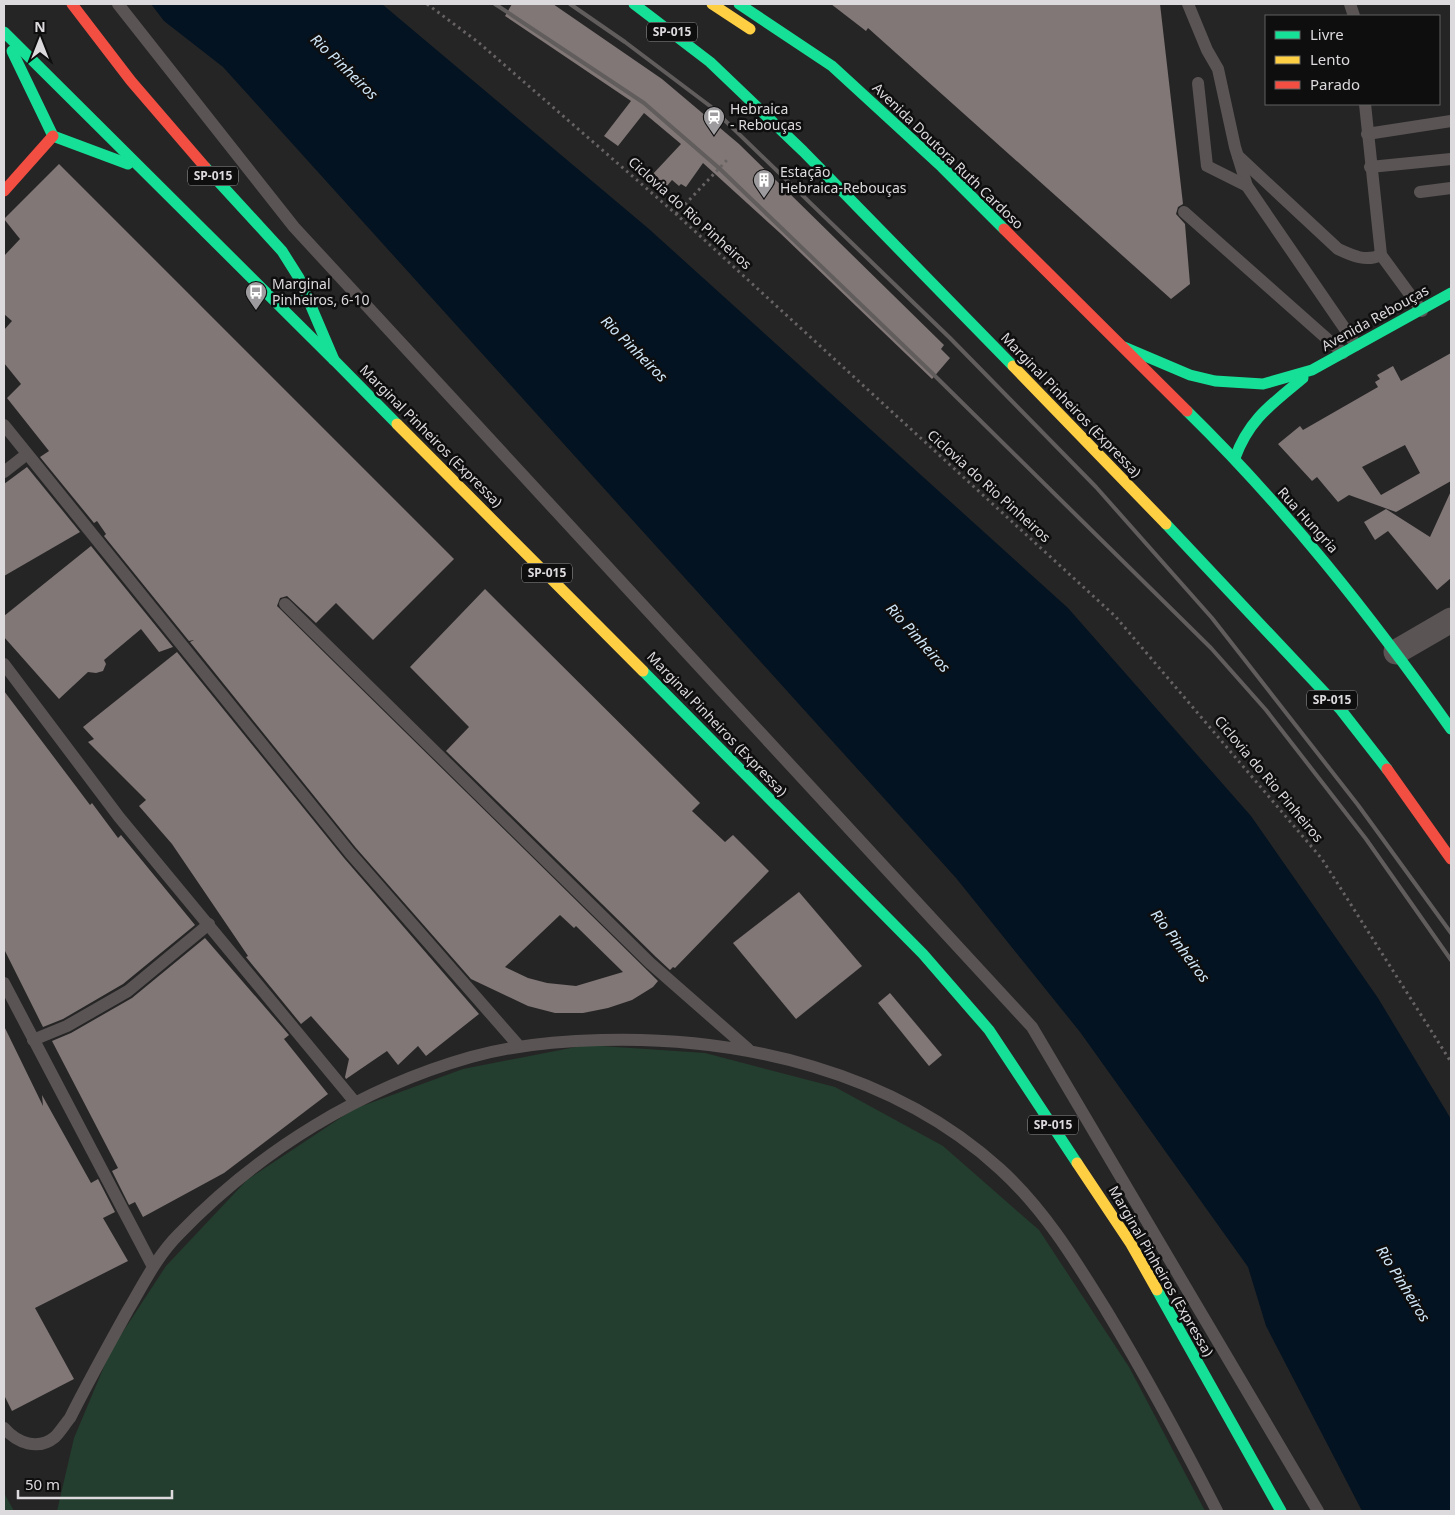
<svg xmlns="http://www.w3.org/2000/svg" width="1455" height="1515" font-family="'Noto Sans',sans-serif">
	<rect width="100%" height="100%" fill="#262526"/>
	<g fill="#233e2e">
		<path d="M 586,1045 L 705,1053 L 835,1087 L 943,1146 L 1039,1230 L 1129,1367 L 1205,1511 L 57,1511 L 74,1438 L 111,1350 L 166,1266 L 247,1180 L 354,1109 L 463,1069 Z"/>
		<path d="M 4,1493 L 14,1511 L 4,1511 Z"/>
	</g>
	<path fill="#031321" d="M 151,4 L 382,4 L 649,229 L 1068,608 L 1251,816 L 1378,998 L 1451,1119 L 1451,1511 L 1362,1511 L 1266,1326 L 1248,1267 L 1080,1032 L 956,878 L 223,67 L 164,21 Z"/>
	<g fill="#807776" fill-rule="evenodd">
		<path d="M 512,4 L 553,4 L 662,79 L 739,144 L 944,345 L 941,349 L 950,358 L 932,379 L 780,233 L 703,163 L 686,187 L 681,184 L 679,186 L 672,180 L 666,187 L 652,175 L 681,144 L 644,113 L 618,146 L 604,136 L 631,101 L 505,16 Z"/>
		<path d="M 831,4 L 1160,4 L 1183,204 L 1178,207 L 1176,214 L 1185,224 L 1190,284 L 1171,299 L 868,28 L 866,31 Z"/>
		<path d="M 59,164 L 454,559 L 373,640 L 336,603 L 316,623 L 287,596 L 280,598 L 277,606 L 658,981 L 653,987 L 632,1000 L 608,1008 L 583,1013 L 555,1013 L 528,1006 L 471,979 L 356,848 L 190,642 L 194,640 L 189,641 L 104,536 L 106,534 L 97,521 L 94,523 L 40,457 L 49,451 L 7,398 L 21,384 L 4,363 L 4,330 L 12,321 L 4,314 L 4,256 L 20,239 L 4,219 ZM 560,915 L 574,928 L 576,926 L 623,972 L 576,986 L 547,983 L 528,978 L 505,967 Z"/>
		<path d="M 1451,353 L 1451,481 L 1396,512 L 1349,495 L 1338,502 L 1317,477 L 1312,481 L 1278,444 L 1300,426 L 1303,430 L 1378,387 L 1375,382 L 1380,379 L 1377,375 L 1393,366 L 1401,381 ZM 1405,445 L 1420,473 L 1381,495 L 1362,467 Z"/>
		<path d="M 27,467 L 80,532 L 4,576 L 4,484 Z"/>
		<path d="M 1451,491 L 1451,578 L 1437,590 L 1388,531 L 1375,540 L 1364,522 L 1386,509 L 1430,537 Z"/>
		<path d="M 91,546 L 173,647 L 159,652 L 141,629 L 104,660 L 106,664 L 103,671 L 96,673 L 88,672 L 59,699 L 4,637 L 4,616 Z"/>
		<path d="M 485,589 L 700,803 L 692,811 L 725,842 L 733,835 L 769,871 L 675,968 L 673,967 L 670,970 L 656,957 L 446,751 L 469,727 L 410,667 Z"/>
		<path d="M 177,652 L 344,858 L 479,1014 L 426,1056 L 418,1046 L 398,1065 L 387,1051 L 346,1079 L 345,1077 L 349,1059 L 311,1016 L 301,1024 L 246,957 L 248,956 L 172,844 L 139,806 L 146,800 L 88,742 L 94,739 L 83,727 Z"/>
		<path d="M 4,691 L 90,805 L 92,803 L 118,838 L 121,835 L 195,925 L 123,984 L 63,1019 L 43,1027 L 4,949 Z"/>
		<path d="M 799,892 L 862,966 L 796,1019 L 733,943 Z"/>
		<path d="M 205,938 L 289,1035 L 284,1039 L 328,1094 L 224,1173 L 143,1217 L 135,1202 L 129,1205 L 112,1171 L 118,1168 L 52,1041 L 71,1033 L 132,998 Z"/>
		<path d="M 890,993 L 942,1055 L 929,1066 L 878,1003 Z"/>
		<path d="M 4,1026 L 43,1106 L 42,1095 L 91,1183 L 98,1179 L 115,1212 L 103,1218 L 128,1261 L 35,1308 L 74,1379 L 12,1411 L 4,1395 Z"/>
	</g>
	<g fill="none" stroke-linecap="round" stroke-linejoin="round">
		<g stroke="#676363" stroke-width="3" stroke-dasharray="2.5 4" stroke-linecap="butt">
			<path d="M 427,4 L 478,42 L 676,214 L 1115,616 L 1322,859 L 1451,1062"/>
			<path d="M 676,214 L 727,160"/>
		</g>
		<g stroke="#5a5554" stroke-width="12">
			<path d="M 118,4 L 294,227 L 1032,1027 L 1318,1511"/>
			<path d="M 1188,4 L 1207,50 L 1218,69 L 1235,147 L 1247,186 L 1356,345"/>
			<path d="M 1350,4 L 1354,16"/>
			<path d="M 1198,83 L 1207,166 L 1247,186"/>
			<path d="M 1365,104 L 1381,255 L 1422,311"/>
			<path d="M 1367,134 L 1451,121"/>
			<path d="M 1238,156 L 1338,249 C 1353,256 1366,262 1381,255"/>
			<path d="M 1370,167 L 1451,159"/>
			<path d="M 1420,192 L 1451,188"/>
			<path d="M 1184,212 L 1343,353"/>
			<path d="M 4,425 L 350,853 L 518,1045"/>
			<path d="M 4,472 L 27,454"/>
			<path d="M 285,604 L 650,963 L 748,1049"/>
			<path d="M 4,664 L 119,817 L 354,1101"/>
			<path d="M 4,983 L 152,1265"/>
			<path d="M 33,1040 L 67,1026 L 128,991 L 209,924"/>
			<path d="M 4,1428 C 17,1443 38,1451 55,1437 C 60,1432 65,1424 70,1418 C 88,1382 108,1346 128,1310 C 144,1283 157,1256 179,1234 C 259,1151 361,1088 471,1057 C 514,1045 557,1041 601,1040 C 741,1036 894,1072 1000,1169 C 1044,1209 1075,1260 1106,1310 C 1146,1376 1182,1443 1217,1511"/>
		</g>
		<path stroke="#5a5554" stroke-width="25" d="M 1396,652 L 1451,620"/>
		<g stroke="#16e098" stroke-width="11">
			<path d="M 634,4 L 710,62 L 803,151 L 1013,366"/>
			<path d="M 739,4 L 832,66 L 942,167 L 1004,229"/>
			<path d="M 4,32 L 334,360"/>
			<path d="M 12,51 L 53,136 L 128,164"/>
			<path d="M 205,167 L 282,251 L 299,278 L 334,360 L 397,424"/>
			<path d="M 1124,347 L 1190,375 L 1215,381 L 1263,384 L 1312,370 L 1451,293"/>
			<path d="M 1187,411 C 1286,508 1371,616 1451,729"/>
			<path d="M 1235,458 C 1249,419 1272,404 1303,378"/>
			<path d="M 1166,524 L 1341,710 L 1387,769"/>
			<path d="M 643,671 L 923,954 L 989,1030 L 1077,1163"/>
			<path d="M 1157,1290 L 1281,1511"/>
		</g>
		<g stroke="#ffcf43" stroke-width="11">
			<path d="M 712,4 L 750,29"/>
			<path d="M 1013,366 L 1166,524"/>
			<path d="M 397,424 L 643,671"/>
			<path d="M 1077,1163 L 1131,1244 L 1157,1290"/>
		</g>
		<g stroke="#f24e42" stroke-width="11">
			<path d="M 72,4 L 131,81 L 205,167"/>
			<path d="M 4,191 L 53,136"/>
			<path d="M 1004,229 L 1187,411"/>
			<path d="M 1387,769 L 1451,859"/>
		</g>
		<g stroke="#615d5d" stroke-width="4">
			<path d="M 495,4 L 644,103 L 719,168 L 932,373 L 1211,648 L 1266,710 L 1366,839 L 1451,960"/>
			<path d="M 570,4 L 625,42 L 710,106 L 950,338 L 1096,487 L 1212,618 L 1358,805 L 1451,933"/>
		</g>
	</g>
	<defs>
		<g id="station-pin" transform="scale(1.125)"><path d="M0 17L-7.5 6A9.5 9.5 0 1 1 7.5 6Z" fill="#9d9b9d" stroke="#0f0e0f"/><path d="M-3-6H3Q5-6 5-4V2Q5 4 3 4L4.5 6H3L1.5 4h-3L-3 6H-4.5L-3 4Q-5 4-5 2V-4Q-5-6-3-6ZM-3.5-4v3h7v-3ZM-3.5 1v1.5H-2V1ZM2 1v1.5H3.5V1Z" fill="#fff"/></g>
		<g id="building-pin" transform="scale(1.125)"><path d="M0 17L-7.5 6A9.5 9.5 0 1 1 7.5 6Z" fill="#9d9b9d" stroke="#0f0e0f"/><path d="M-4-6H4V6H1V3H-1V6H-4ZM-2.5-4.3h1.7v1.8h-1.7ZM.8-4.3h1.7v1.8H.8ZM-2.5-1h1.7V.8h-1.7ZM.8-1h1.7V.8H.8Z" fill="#fff"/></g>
		<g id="bus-pin" transform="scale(1.125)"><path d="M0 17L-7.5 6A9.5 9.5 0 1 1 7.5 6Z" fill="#9d9b9d" stroke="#0f0e0f"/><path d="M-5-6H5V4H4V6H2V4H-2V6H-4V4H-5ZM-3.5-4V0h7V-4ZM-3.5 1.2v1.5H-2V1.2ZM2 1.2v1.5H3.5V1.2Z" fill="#fff"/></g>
	</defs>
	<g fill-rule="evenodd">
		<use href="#station-pin" x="714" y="117"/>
		<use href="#building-pin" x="764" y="180"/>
		<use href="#bus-pin" x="256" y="292"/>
	</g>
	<g text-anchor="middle" stroke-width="5" stroke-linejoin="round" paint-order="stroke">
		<g fill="#0f0e0f" stroke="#9f9d9f" stroke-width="1">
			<rect x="647" y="22.5" width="50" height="19" rx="4"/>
			<rect x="188" y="166.5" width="50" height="19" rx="4"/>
			<rect x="522" y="563.5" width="50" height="19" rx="4"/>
			<rect x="1307" y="690.5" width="50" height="19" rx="4"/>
			<rect x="1028" y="1115.5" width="50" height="19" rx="4"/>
		</g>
		<g font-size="12" font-weight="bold" fill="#dddadd">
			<text x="672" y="36">SP-015</text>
			<text x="213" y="180">SP-015</text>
			<text x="547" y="577">SP-015</text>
			<text x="1332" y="704">SP-015</text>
			<text x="1053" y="1129">SP-015</text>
		</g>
		<g font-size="14" fill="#dddadd" stroke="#0f0e0f" text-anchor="start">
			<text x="730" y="114">Hebraica<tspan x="730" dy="16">- Rebouças</tspan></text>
			<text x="780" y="177">Estação<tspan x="780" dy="16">Hebraica-Rebouças</tspan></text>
			<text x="272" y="289">Marginal<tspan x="272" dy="16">Pinheiros, 6-10</tspan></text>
		</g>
		<g font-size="14" fill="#dddadd" stroke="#0f0e0f">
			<text transform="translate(948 156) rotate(44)" y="5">Avenida Doutora Ruth Cardoso</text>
			<text transform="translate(690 213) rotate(42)" y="5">Ciclovia do Rio Pinheiros</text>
			<text transform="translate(1375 318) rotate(-29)" y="5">Avenida Rebouças</text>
			<text transform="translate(1071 405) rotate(46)" y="5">Marginal Pinheiros (Expressa)</text>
			<text transform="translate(431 436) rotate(45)" y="5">Marginal Pinheiros (Expressa)</text>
			<text transform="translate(989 486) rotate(42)" y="5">Ciclovia do Rio Pinheiros</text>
			<text transform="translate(1308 520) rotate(48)" y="5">Rua Hungria</text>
			<text transform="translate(717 724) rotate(46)" y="5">Marginal Pinheiros (Expressa)</text>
			<text transform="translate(1269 779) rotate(50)" y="5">Ciclovia do Rio Pinheiros</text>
			<text transform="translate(1161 1271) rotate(60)" y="5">Marginal Pinheiros (Expressa)</text>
		</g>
		<g font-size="15" font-style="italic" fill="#d1e8f9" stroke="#0f0e0f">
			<text transform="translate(344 67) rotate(44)" y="5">Rio Pinheiros</text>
			<text transform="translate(634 349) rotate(45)" y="5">Rio Pinheiros</text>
			<text transform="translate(918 638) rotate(48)" y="5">Rio Pinheiros</text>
			<text transform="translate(1180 946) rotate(53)" y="5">Rio Pinheiros</text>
			<text transform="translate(1403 1284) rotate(58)" y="5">Rio Pinheiros</text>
		</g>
	</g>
	<rect width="1455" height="1515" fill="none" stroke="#dddadd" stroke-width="10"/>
	<rect x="1265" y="15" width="175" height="90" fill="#0f0e0f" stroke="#616061"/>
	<rect x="1275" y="31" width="25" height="8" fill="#16e098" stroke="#616061"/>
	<text x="1310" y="40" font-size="15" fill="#dddadd">Livre</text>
	<rect x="1275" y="56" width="25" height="8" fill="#ffcf43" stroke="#616061"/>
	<text x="1310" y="65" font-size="15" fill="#dddadd">Lento</text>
	<rect x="1275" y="81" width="25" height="8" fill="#f24e42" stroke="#616061"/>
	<text x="1310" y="90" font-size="15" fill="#dddadd">Parado</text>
	<g transform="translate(40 40)" stroke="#0f0e0f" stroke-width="4" paint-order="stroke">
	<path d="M0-4L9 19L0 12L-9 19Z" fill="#dddadd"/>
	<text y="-8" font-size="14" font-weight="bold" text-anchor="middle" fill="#dddadd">N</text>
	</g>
	<path d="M18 1490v8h154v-8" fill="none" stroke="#dddadd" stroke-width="2.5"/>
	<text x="25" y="1490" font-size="15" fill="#dddadd" stroke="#0f0e0f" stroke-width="4" paint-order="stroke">50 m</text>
</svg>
